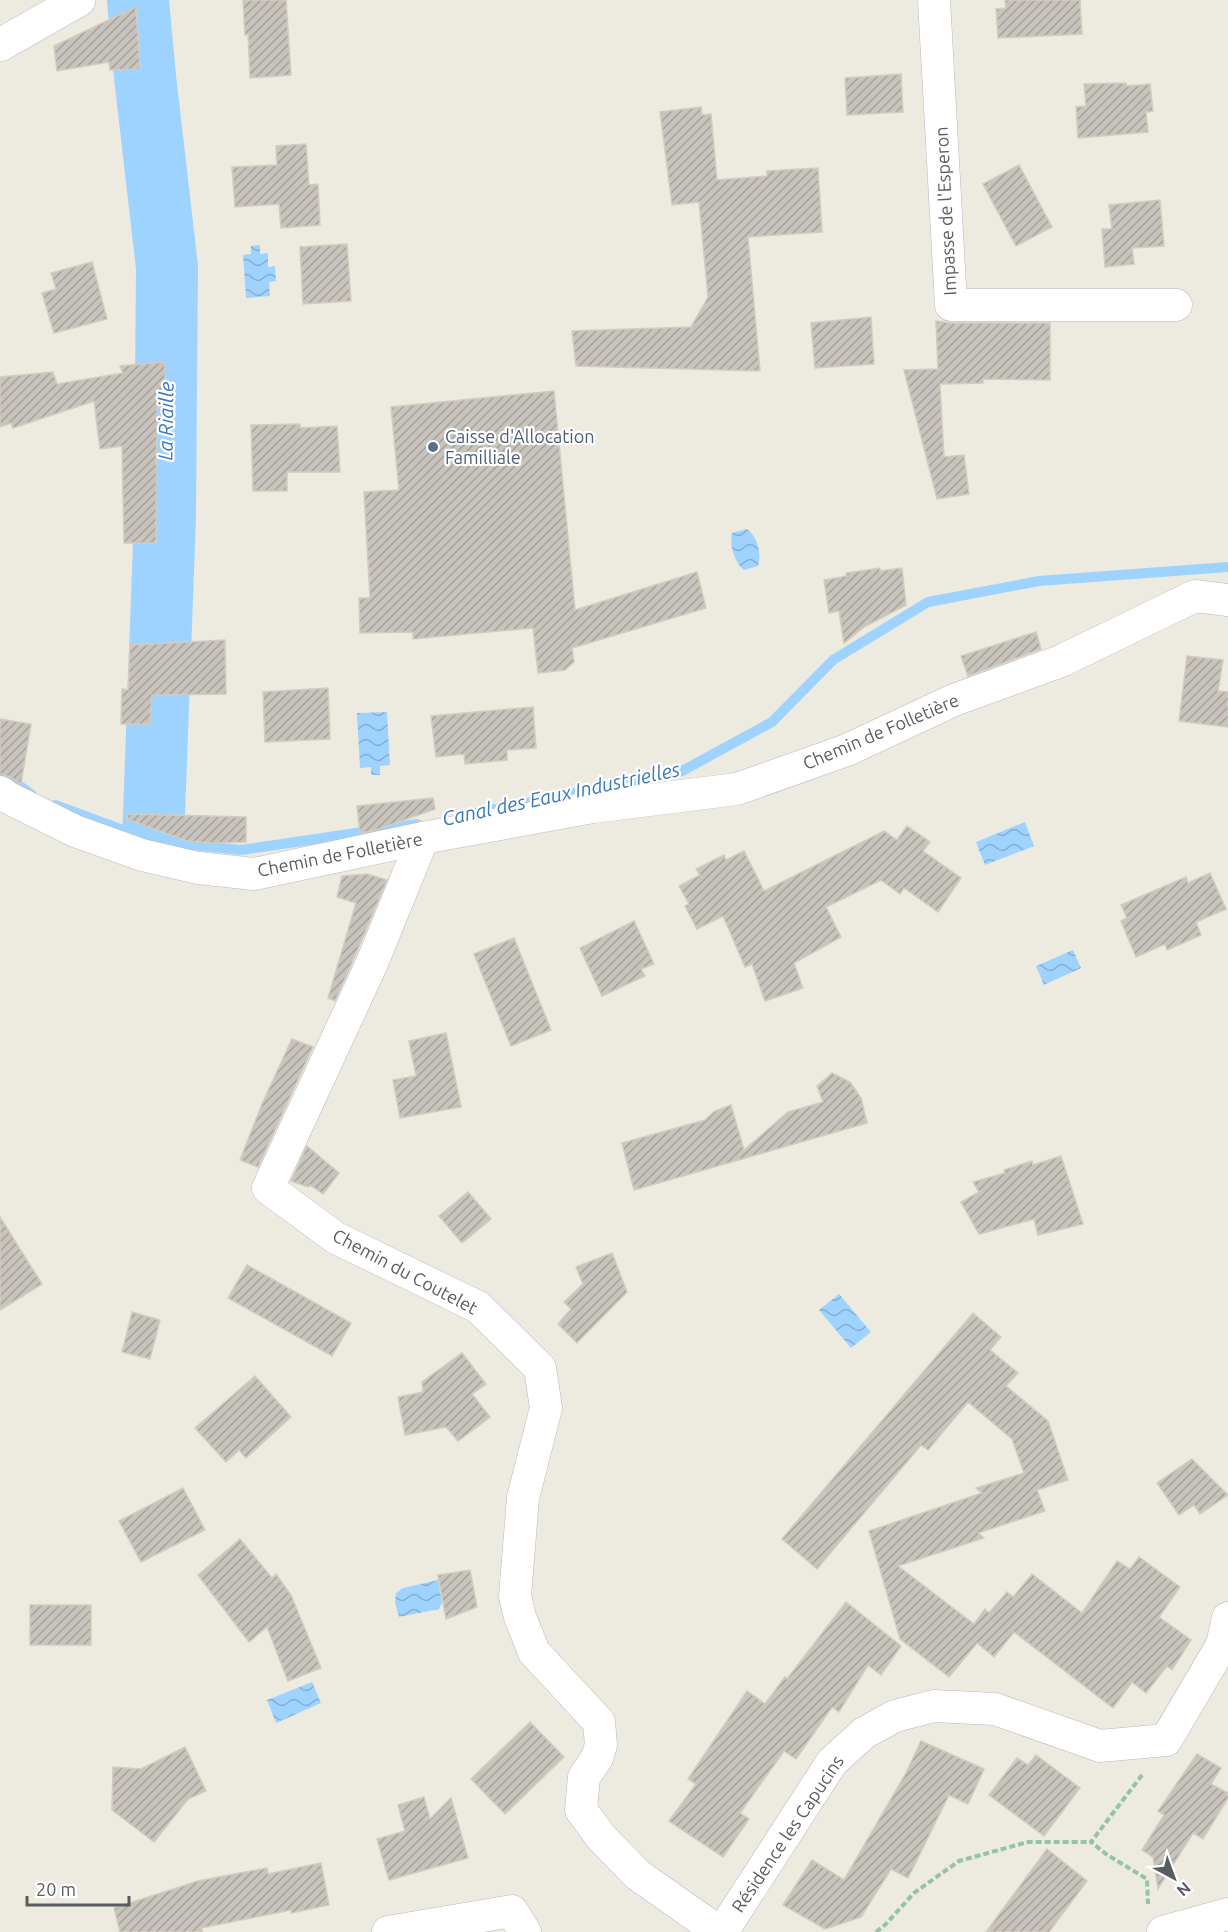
<svg xmlns="http://www.w3.org/2000/svg" width="1228" height="1932" font-family="Ubuntu,sans-serif">
	<defs>
		<pattern id="water-waves" width="16" height="10" patternUnits="userSpaceOnUse" patternTransform="scale(1.5)"><rect width="16" height="10" fill="#9ed3ff"/><path d="M0 5q4-4 8 0t8 0" fill="none" stroke="#84aed2"/></pattern>
		<pattern id="building-hatch" width="6" height="6" patternUnits="userSpaceOnUse" patternTransform="scale(1.5)"><rect width="6" height="6" fill="#c8c4bd"/><path d="M-1 1l2-2M0 6l6-6M5 7l2-2" fill="none" stroke="#a5a29d"/></pattern>
	</defs>
	<rect width="100%" height="100%" fill="#edeae0"/>
	<g fill="url(#water-waves)">
		<path d="M 260,245 L 260,254 L 268,253 L 268,267 L 275,266 L 276,281 L 269,282 L 270,296 L 246,298 L 243,255 L 251,254 L 251,246 Z"/>
		<path d="M 747,529 C 757,536 762,554 758,566 L 744,570 C 735,563 729,545 732,533 Z"/>
		<path d="M 387,712 L 390,765 L 380,766 L 380,775 L 371,775 L 371,767 L 360,768 L 357,713 Z"/>
		<path d="M 1025,822 L 1034,846 L 985,865 L 976,842 Z"/>
		<path d="M 1073,950 L 1081,968 L 1044,985 L 1036,966 Z"/>
		<path d="M 839,1294 L 871,1332 L 851,1348 L 819,1310 Z"/>
		<path d="M 438,1580 L 442,1603 L 439,1609 L 399,1617 L 395,1602 L 396,1593 L 403,1588 Z"/>
		<path d="M 312,1682 L 321,1703 L 276,1723 L 267,1700 Z"/>
	</g>
	<g fill="none" stroke-linecap="round" stroke-linejoin="round">
		<g stroke="#9ed3ff" stroke-width="10">
			<path d="M 0,771 L 32,795"/>
			<path d="M 55,805 L 153,841 L 241,850 L 417,824"/>
			<path d="M 471,814 L 682,771 L 772,722 L 833,660 L 928,602 L 1039,581 L 1228,567"/>
		</g>
		<path stroke="#9ed3ff" stroke-width="62" d="M 138,1 L 145,77 L 167,267 L 165,517 L 153,841"/>
	</g>
	<g fill="url(#building-hatch)" stroke="#d2ccbe" stroke-width="1.5">
		<path d="M 243,0 L 286,0 L 291,75 L 250,78 L 248,34 L 245,35 Z"/>
		<path d="M 1005,0 L 1080,0 L 1082,34 L 998,38 L 996,9 L 1006,8 Z"/>
		<path d="M 136,7 L 140,69 L 110,70 L 109,62 L 57,71 L 54,46 Z"/>
		<path d="M 901,74 L 903,112 L 847,115 L 845,78 Z"/>
		<path d="M 1126,83 L 1127,86 L 1150,84 L 1153,111 L 1146,112 L 1148,132 L 1078,138 L 1076,107 L 1086,106 L 1084,84 Z"/>
		<path d="M 701,107 L 702,115 L 711,114 L 717,180 L 767,176 L 767,171 L 818,168 L 822,232 L 748,237 L 760,371 L 576,366 L 572,331 L 691,327 L 708,297 L 699,202 L 672,205 L 660,112 Z"/>
		<path d="M 306,144 L 309,185 L 318,184 L 320,225 L 281,228 L 279,204 L 235,207 L 232,167 L 277,165 L 276,146 Z"/>
		<path d="M 1019,165 L 1052,227 L 1016,246 L 983,184 Z"/>
		<path d="M 1160,200 L 1164,246 L 1132,248 L 1134,264 L 1105,267 L 1102,229 L 1112,229 L 1109,205 Z"/>
		<path d="M 347,244 L 351,301 L 303,304 L 300,247 Z"/>
		<path d="M 92,262 L 107,319 L 54,333 L 42,293 L 56,289 L 51,273 Z"/>
		<path d="M 871,317 L 874,364 L 815,368 L 811,323 Z"/>
		<path d="M 936,321 L 951,323 L 1050,323 L 1050,380 L 983,379 L 983,383 L 940,384 L 944,457 L 964,455 L 969,494 L 937,499 L 904,370 L 938,369 Z"/>
		<path d="M 165,362 L 165,407 L 157,408 L 156,543 L 124,543 L 122,446 L 100,449 L 94,401 L 13,428 L 11,423 L 0,427 L 0,377 L 53,372 L 57,384 L 123,373 L 120,366 Z"/>
		<path d="M 554,391 L 575,610 L 697,572 L 706,608 L 572,648 L 574,662 L 565,670 L 538,673 L 533,628 L 413,639 L 413,632 L 360,633 L 359,598 L 370,598 L 364,492 L 399,490 L 391,407 Z"/>
		<path d="M 300,424 L 300,428 L 337,426 L 340,472 L 287,472 L 287,491 L 253,491 L 251,425 Z"/>
		<path d="M 880,568 L 880,571 L 902,568 L 906,605 L 864,627 L 844,643 L 839,611 L 829,613 L 824,580 L 847,576 L 846,573 Z"/>
		<path d="M 1036,632 L 1041,649 L 968,676 L 961,656 Z"/>
		<path d="M 225,640 L 226,694 L 152,695 L 150,724 L 121,724 L 122,689 L 128,690 L 130,645 Z"/>
		<path d="M 1187,656 L 1223,660 L 1218,691 L 1228,692 L 1228,727 L 1179,721 Z"/>
		<path d="M 328,688 L 330,739 L 265,742 L 263,692 Z"/>
		<path d="M 533,707 L 536,748 L 507,750 L 507,760 L 465,764 L 464,754 L 436,757 L 431,716 Z"/>
		<path d="M 0,719 L 31,724 L 21,784 L 10,777 L 0,774 Z"/>
		<path d="M 433,798 L 435,809 L 376,830 L 360,833 L 357,806 Z"/>
		<path d="M 128,814 L 246,817 L 246,842 L 211,843 L 187,841 L 127,819 Z"/>
		<path d="M 907,826 L 930,842 L 923,851 L 961,878 L 938,912 L 904,888 L 900,894 L 881,880 L 826,907 L 841,937 L 794,963 L 803,988 L 765,1001 L 752,964 L 745,967 L 723,916 L 697,929 L 685,906 L 689,904 L 679,886 L 700,875 L 696,869 L 724,855 L 726,860 L 744,851 L 764,891 L 884,831 L 897,840 Z"/>
		<path d="M 1210,873 L 1226,909 L 1196,922 L 1201,935 L 1167,950 L 1165,944 L 1136,957 L 1121,921 L 1127,918 L 1121,905 L 1186,877 L 1188,883 Z"/>
		<path d="M 367,874 L 387,880 L 355,956 L 335,1001 L 328,998 L 356,903 L 337,897 L 342,876 Z"/>
		<path d="M 634,921 L 654,964 L 641,969 L 645,976 L 602,996 L 580,948 Z"/>
		<path d="M 514,938 L 551,1030 L 511,1046 L 474,954 Z"/>
		<path d="M 446,1033 L 461,1107 L 400,1118 L 393,1080 L 416,1076 L 409,1041 Z"/>
		<path d="M 292,1039 L 313,1047 L 258,1167 L 240,1160 L 262,1104 Z"/>
		<path d="M 832,1073 L 850,1082 L 861,1098 L 867,1123 L 634,1190 L 622,1143 L 705,1120 L 715,1111 L 731,1105 L 744,1150 L 788,1112 L 823,1102 L 817,1086 Z"/>
		<path d="M 307,1146 L 339,1173 L 323,1194 L 310,1185 L 308,1187 L 291,1181 Z"/>
		<path d="M 1061,1156 L 1083,1224 L 1038,1235 L 1034,1219 L 979,1234 L 961,1202 L 979,1192 L 973,1182 L 1005,1173 L 1004,1170 L 1032,1161 L 1033,1165 Z"/>
		<path d="M 468,1192 L 491,1219 L 462,1243 L 439,1216 Z"/>
		<path d="M 0,1217 L 42,1284 L 0,1310 Z"/>
		<path d="M 612,1253 L 627,1292 L 577,1343 L 558,1324 L 571,1309 L 564,1302 L 583,1284 L 576,1267 Z"/>
		<path d="M 247,1265 L 351,1323 L 332,1356 L 228,1298 Z"/>
		<path d="M 132,1312 L 160,1320 L 150,1359 L 122,1352 Z"/>
		<path d="M 973,1313 L 1001,1337 L 990,1350 L 1018,1373 L 1006,1386 L 1048,1421 L 1068,1480 L 1037,1490 L 1045,1511 L 978,1533 L 984,1538 L 898,1566 L 974,1624 L 985,1609 L 989,1613 L 1007,1592 L 1013,1597 L 1032,1574 L 1082,1613 L 1117,1561 L 1130,1569 L 1139,1557 L 1180,1587 L 1159,1617 L 1191,1640 L 1172,1670 L 1167,1666 L 1146,1693 L 1132,1682 L 1113,1708 L 1014,1632 L 994,1657 L 977,1643 L 949,1677 L 900,1639 L 869,1531 L 982,1493 L 976,1488 L 1024,1473 L 1012,1439 L 968,1402 L 928,1450 L 921,1445 L 817,1569 L 782,1539 Z"/>
		<path d="M 462,1353 L 486,1384 L 472,1394 L 490,1417 L 458,1441 L 446,1427 L 405,1435 L 398,1397 L 423,1392 L 422,1382 Z"/>
		<path d="M 255,1376 L 291,1417 L 246,1458 L 239,1450 L 226,1462 L 195,1428 Z"/>
		<path d="M 1192,1459 L 1228,1495 L 1200,1514 L 1194,1505 L 1179,1515 L 1157,1483 Z"/>
		<path d="M 183,1488 L 205,1530 L 141,1562 L 119,1521 Z"/>
		<path d="M 240,1539 L 272,1578 L 276,1574 L 291,1595 L 321,1668 L 288,1681 L 267,1627 L 249,1642 L 198,1575 Z"/>
		<path d="M 470,1570 L 477,1607 L 446,1619 L 438,1575 Z"/>
		<path d="M 846,1602 L 901,1646 L 881,1675 L 868,1665 L 839,1712 L 832,1707 L 796,1759 L 784,1751 L 740,1813 L 749,1819 L 723,1857 L 669,1821 L 696,1784 L 688,1779 L 747,1691 L 765,1704 L 785,1677 L 787,1679 Z"/>
		<rect x="30" y="1605" width="61" height="40"/>
		<path d="M 530,1722 L 564,1757 L 505,1814 L 471,1779 Z"/>
		<path d="M 921,1741 L 984,1769 L 968,1804 L 949,1795 L 908,1878 L 891,1869 L 861,1917 L 825,1929 L 783,1905 L 812,1860 L 844,1880 L 906,1773 Z"/>
		<path d="M 185,1747 L 206,1791 L 188,1799 L 154,1842 L 112,1810 L 113,1767 L 141,1769 Z"/>
		<path d="M 1197,1754 L 1221,1768 L 1211,1784 L 1228,1793 L 1228,1798 L 1203,1839 L 1193,1833 L 1158,1889 L 1153,1857 L 1142,1850 L 1164,1815 L 1158,1811 Z"/>
		<path d="M 1036,1755 L 1080,1788 L 1044,1836 L 989,1795 L 1017,1758 L 1028,1765 Z"/>
		<path d="M 424,1797 L 430,1819 L 451,1798 L 468,1858 L 389,1880 L 377,1839 L 405,1831 L 398,1805 Z"/>
		<path d="M 1047,1849 L 1087,1881 L 1049,1932 L 986,1932 Z"/>
		<path d="M 321,1863 L 329,1905 L 291,1913 L 291,1910 L 201,1928 L 203,1932 L 120,1932 L 114,1908 L 198,1881 L 267,1868 L 268,1874 Z"/>
	</g>
	<g fill="none" stroke-linecap="round" stroke-linejoin="round">
		<g stroke="#b6b9be" stroke-width="33">
			<g id="street">
				<path d="M 934,0 L 951,305 L 1176,305"/>
				<path d="M 0,792 L 7,797 L 75,831 L 142,855 L 198,868 L 254,874 L 423,838 L 593,807 L 737,789 L 847,750 L 954,700 L 1061,661 L 1195,596 L 1228,600"/>
				<path d="M 423,838 L 372,963 L 268,1188 L 336,1238 L 478,1307 L 540,1368 L 546,1408 L 523,1498 L 515,1596 L 520,1617 L 534,1652 L 599,1722 L 601,1745 L 597,1758 L 584,1777 L 581,1810 L 601,1837 L 638,1875 L 719,1932"/>
				<path d="M 388,1932 L 512,1911 L 525,1932"/>
				<path d="M 722,1932 L 832,1762 L 864,1733 L 895,1716 L 934,1706 L 995,1709 L 1100,1746 L 1166,1740 L 1222,1645 L 1228,1618"/>
				<path d="M 1163,1932 L 1228,1914"/>
			</g>
		</g>
		<g stroke="#b6bac0" stroke-width="34">
			<path id="secondary" d="M 0,45 L 79,0"/>
		</g>
		<g stroke="#92c5a2" stroke-width="4" stroke-dasharray="6 3" stroke-linecap="butt">
			<path d="M 1142,1775 L 1091,1842 L 1106,1854 L 1147,1879 L 1148,1904"/>
			<path d="M 876,1932 L 885,1925 L 914,1893 L 959,1861 L 1028,1842 L 1091,1842"/>
		</g>
		<use href="#street" stroke="#fff" stroke-width="32"/>
		<use href="#secondary" stroke="#fff" stroke-width="33"/>
	</g>
	<circle fill="#5c6f8a" stroke="#fff" stroke-width="2" cx="433" cy="447" r="6"/>
	<g text-anchor="middle" stroke-width="4.5" stroke-linejoin="round" paint-order="stroke">
		<g font-size="18" fill="#595d62" stroke="#fff">
			<text transform="translate(946 211) rotate(-93)" y="6">Impasse de l'Esperon</text>
			<text transform="translate(881 732) rotate(-23)" y="6">Chemin de Folletière</text>
			<text transform="translate(340 855) rotate(-11)" y="6">Chemin de Folletière</text>
			<text transform="translate(405 1272) rotate(28)" y="6">Chemin du Coutelet</text>
			<text transform="translate(788 1834) rotate(-56)" y="6">Résidence les Capucins</text>
		</g>
		<g font-size="18" fill="#4e5e75" stroke="#fff" text-anchor="start">
			<text x="445" y="443">Caisse d'Allocation<tspan x="445" dy="21">Familliale</tspan></text>
		</g>
		<g font-size="20" font-style="italic" fill="#3978bf" stroke="#fff">
			<text transform="translate(166 421) rotate(-89)" y="7">La Riaille</text>
			<text transform="translate(561 794) rotate(-12)" y="7">Canal des Eaux Industrielles</text>
		</g>
	</g>
	<g transform="translate(1174 1878) rotate(139)" stroke="#ffffff" stroke-width="4.5" paint-order="stroke">
	<path d="M0-4.5L10 22L0 15L-10 22Z" fill="#595d62"/>
	<text y="-9" font-size="16" font-weight="bold" text-anchor="middle" fill="#595d62">N</text>
	</g>
	<path d="M27 1896v9h102v-9" fill="none" stroke="#595d62" stroke-width="3"/>
	<text x="36" y="1896" font-size="18" fill="#595d62" stroke="#ffffff" stroke-width="4.5" paint-order="stroke">20 m</text>
</svg>
